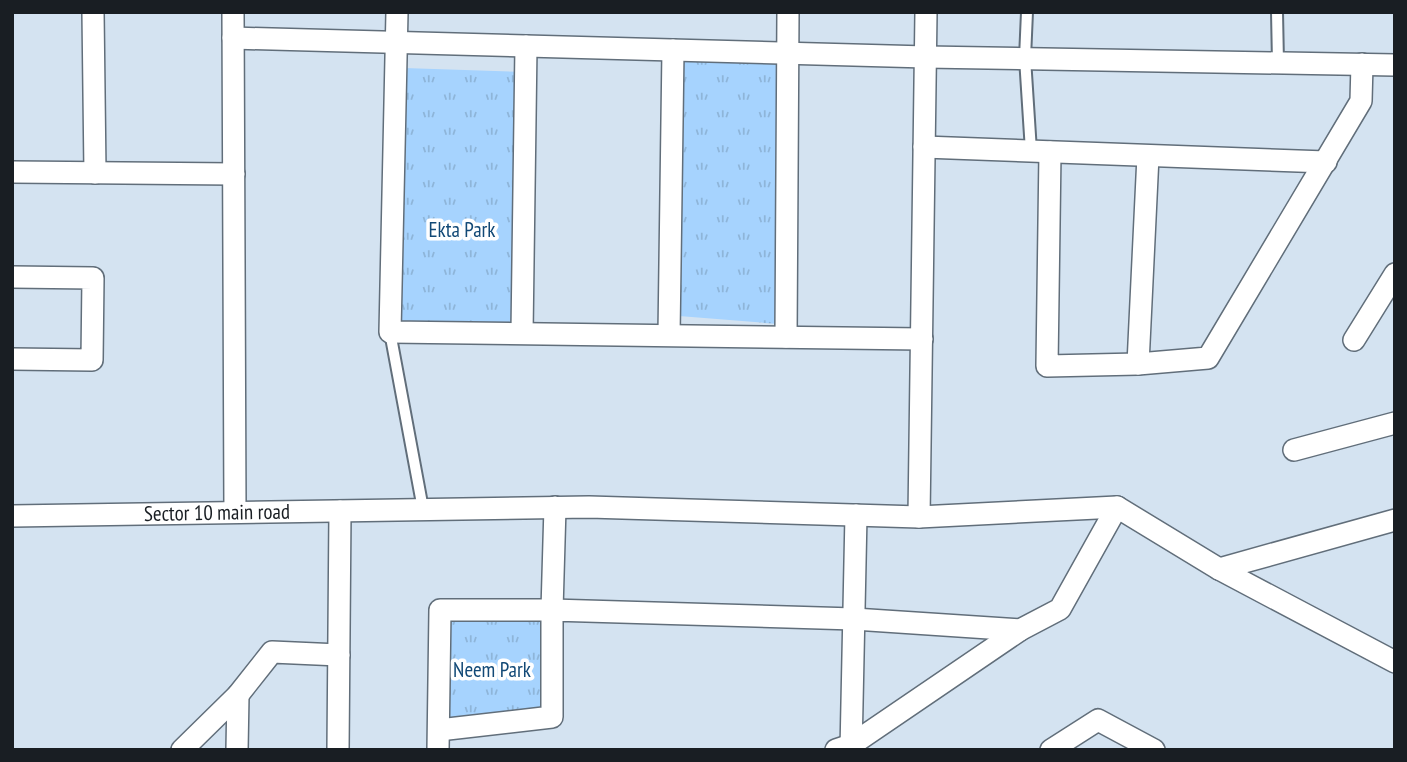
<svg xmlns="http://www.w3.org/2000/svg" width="1407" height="762" font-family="'PT Sans Narrow',sans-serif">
	<defs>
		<pattern id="grass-tufts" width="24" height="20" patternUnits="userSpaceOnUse" patternTransform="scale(1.75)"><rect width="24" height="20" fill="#a6d3fe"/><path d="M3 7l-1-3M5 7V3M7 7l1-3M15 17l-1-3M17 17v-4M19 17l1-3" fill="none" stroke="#8eb5d9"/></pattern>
	</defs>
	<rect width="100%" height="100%" fill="#d4e3f1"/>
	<g fill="url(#grass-tufts)">
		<path d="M 684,61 L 777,63 L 778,324 L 679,316 Z"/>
		<path d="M 404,68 L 526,72 L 524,328 L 396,327 Z"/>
		<path d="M 443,619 L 543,620 L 547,713 L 442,726 Z"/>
	</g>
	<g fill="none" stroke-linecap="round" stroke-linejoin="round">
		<g stroke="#616e7a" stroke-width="14">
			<g id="service">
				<path d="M 1027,12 L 1025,58 L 1031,151"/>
				<path d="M 1277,12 L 1278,63"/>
				<path d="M 390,332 L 423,509"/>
			</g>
		</g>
		<g stroke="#616e7a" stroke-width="24">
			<g id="minor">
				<path d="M 93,12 L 95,173"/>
				<path d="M 233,12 L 235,512"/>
				<path d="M 397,12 L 390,332 L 922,339"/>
				<path d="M 233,38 L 926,57 L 1395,65"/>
				<path d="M 924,147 L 1326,162"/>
				<path d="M 1050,152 L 1047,366 L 1138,364 L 1208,358 L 1361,101 L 1362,64"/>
				<path d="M 12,172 L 234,174"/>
				<path d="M 12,277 L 93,278 L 92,360 L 12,359"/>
				<path d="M 522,333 L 526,46"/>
				<path d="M 669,335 L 673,50"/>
				<path d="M 786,337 L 788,12"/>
				<path d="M 1354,340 L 1395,274"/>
				<path d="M 1138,364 L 1148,156"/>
				<path d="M 1294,450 L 1395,423"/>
				<path id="s1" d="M 12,516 L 589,507 L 919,517 L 1117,507 L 1219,569 L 1395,662"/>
				<path d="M 919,517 L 926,12"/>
				<path d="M 1219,569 L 1395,520"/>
				<path d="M 439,730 L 552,717 L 552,610 L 854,619 L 1020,630"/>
				<path d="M 182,750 L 238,695 L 272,652 L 339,655"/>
				<path d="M 237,750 L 238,695"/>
				<path d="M 338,750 L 340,511"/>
				<path d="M 438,750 L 440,610 L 552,610 L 555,507"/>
				<path d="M 836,750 L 851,745 L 1020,630 L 1060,609 L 1117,507"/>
				<path d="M 851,750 L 856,515"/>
				<path d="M 1051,750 L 1098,720 L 1154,750"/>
			</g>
		</g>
		<use href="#service" stroke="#fff" stroke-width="10"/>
		<use href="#minor" stroke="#fff" stroke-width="21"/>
	</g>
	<g text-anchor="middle" stroke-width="7" stroke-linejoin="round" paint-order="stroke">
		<g font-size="21" fill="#124976" stroke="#fff">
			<text x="462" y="237">Ekta Park</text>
			<text x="492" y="677">Neem Park</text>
		</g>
		<g font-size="21" fill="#191e23" stroke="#fff">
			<text dy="7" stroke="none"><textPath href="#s1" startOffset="205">Sector 10 main road</textPath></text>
		</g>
	</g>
	<rect width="1407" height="762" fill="none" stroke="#191e23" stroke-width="28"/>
</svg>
